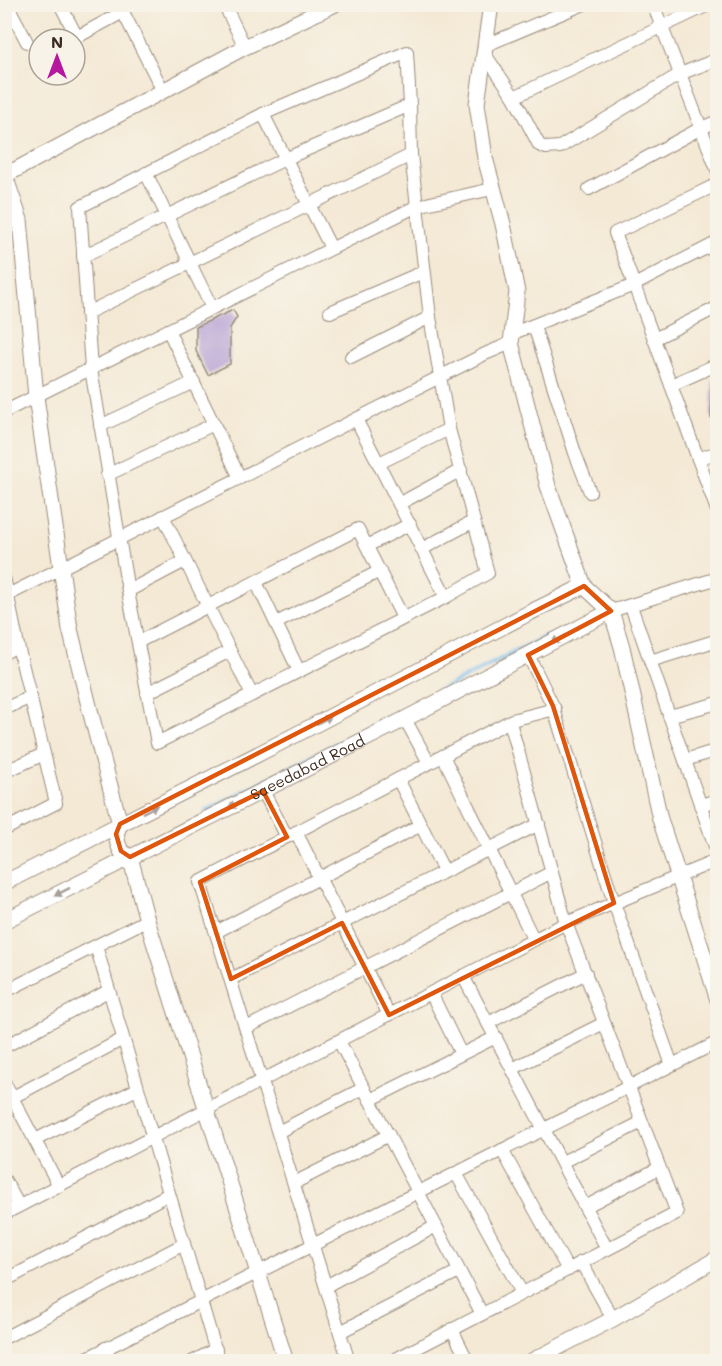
<svg xmlns="http://www.w3.org/2000/svg" width="722" height="1366" font-family="Mali,sans-serif">
	<rect width="100%" height="100%" fill="#f7f3e8"/>
	<filter id="ink" filterUnits="userSpaceOnUse"><feTurbulence type="fractalNoise" baseFrequency=".0167" numOctaves="2"/><feDisplacementMap in="SourceGraphic" scale="12" xChannelSelector="R" yChannelSelector="G"/><feConvolveMatrix kernelMatrix="1 2 1 2 8 2 1 2 1" color-interpolation-filters="sRGB"/></filter>
	<filter id="wash" filterUnits="userSpaceOnUse"><feTurbulence type="fractalNoise" baseFrequency=".008" numOctaves="4" result="noise"/><feDisplacementMap in="SourceGraphic" scale="24" xChannelSelector="R" yChannelSelector="G"/><feGaussianBlur stdDeviation="1.35" result="paint"/><feColorMatrix in="noise" values="0 0 0 0 0 0 0 0 0 0 0 0 0 0 0 0 0 1.4 0 .05"/><feComposite in="paint" operator="in"/></filter>
	<g filter="url(#wash)">
		<rect width="100%" height="100%" fill="#f4e9d5"/>
		<g fill="none" stroke-linecap="round" stroke-linejoin="round">
			<path stroke="#77bfef" stroke-width="4" d="M 206,811 L 546,636"/>
		</g>
		<g id="blocks">
			<g fill="#b49dd4">
				<path d="M 233,310 L 237,317 L 230,328 L 230,364 L 208,375 L 196,351 L 196,327 Z"/>
				<path d="M 713,379 L 718,379 L 718,418 L 711,418 Z"/>
			</g>
		</g>
	</g>
	<g filter="url(#ink)">
		<use href="#blocks" fill-opacity="0" stroke="#988a7a" stroke-width="1.5"/>
		<g fill="none" stroke-linecap="round" stroke-linejoin="round">
			<g stroke="#988a7a" stroke-width="14">
				<g id="minor">
					<path d="M 7,4 L 27,42"/>
					<path d="M 60,4 L 77,37 L 123,12"/>
					<path d="M 119,4 L 163,91"/>
					<path d="M 224,4 L 245,47"/>
					<path d="M 653,4 L 718,172"/>
					<path d="M 484,46 L 584,4"/>
					<path d="M 407,52 L 410,105 L 411,155 L 430,317 L 449,429 L 488,573 L 446,597 L 157,743 L 128,591 L 91,369 L 80,207 L 263,114 Z"/>
					<path d="M 484,53 L 514,97 L 539,145 L 546,148 L 560,147 L 680,74 L 718,59"/>
					<path d="M 514,97 L 710,4"/>
					<path d="M 263,114 L 331,248"/>
					<path d="M 146,173 L 212,308"/>
					<path d="M 718,184 L 615,233 L 718,513"/>
					<path d="M 589,189 L 701,128 L 718,121"/>
					<path d="M 83,256 L 285,159 L 410,105"/>
					<path d="M 330,312 L 423,272"/>
					<path d="M 87,313 L 411,155"/>
					<path d="M 534,326 L 575,453 L 590,492"/>
					<path d="M 168,330 L 240,478"/>
					<path d="M 511,334 L 634,285 L 718,242"/>
					<path d="M 654,339 L 718,307"/>
					<path d="M 351,357 L 430,317"/>
					<path d="M 671,385 L 718,364"/>
					<path d="M 4,412 L 417,206 L 492,189"/>
					<path d="M 356,419 L 446,597"/>
					<path d="M 100,426 L 194,382"/>
					<path d="M 698,459 L 718,452"/>
					<path d="M 379,463 L 449,429"/>
					<path d="M 107,475 L 214,424"/>
					<path d="M 399,504 L 461,470"/>
					<path d="M 163,516 L 252,695"/>
					<path d="M 367,546 L 410,524"/>
					<path d="M 422,549 L 474,521"/>
					<path d="M 4,577 L 18,646 L 56,803 L 4,830"/>
					<path d="M 256,582 L 299,671"/>
					<path d="M 128,591 L 185,561"/>
					<path d="M 4,597 L 485,354 L 511,343"/>
					<path d="M 631,606 L 718,855"/>
					<path d="M 611,611 L 718,578"/>
					<path d="M 276,623 L 380,571"/>
					<path d="M 138,642 L 358,529 L 403,618"/>
					<path d="M 4,653 L 18,646"/>
					<path d="M 528,655 L 553,706 L 614,903 L 672,1065"/>
					<path d="M 650,661 L 718,640"/>
					<path d="M 147,693 L 230,651"/>
					<path d="M 4,709 L 31,697"/>
					<path d="M 669,716 L 718,703"/>
					<path d="M 405,719 L 429,763"/>
					<path d="M 443,756 L 534,940"/>
					<path d="M 685,760 L 718,750"/>
					<path d="M 4,772 L 44,754"/>
					<path d="M 398,779 L 444,871"/>
					<path d="M 263,791 L 287,837"/>
					<path d="M 700,805 L 718,800"/>
					<path d="M 296,832 L 389,1015"/>
					<path d="M 216,932 L 421,825"/>
					<path d="M 96,946 L 219,1362"/>
					<path d="M 463,976 L 607,1249"/>
					<path d="M 231,979 L 539,824"/>
					<path d="M 4,992 L 147,920"/>
					<path d="M 431,993 L 461,1054"/>
					<path d="M 488,1023 L 586,973"/>
					<path d="M 246,1028 L 552,872"/>
					<path d="M 339,1041 L 482,1314"/>
					<path d="M 4,1047 L 108,991"/>
					<path d="M 512,1069 L 604,1023"/>
					<path d="M 4,1082 L 59,1186"/>
					<path d="M 13,1097 L 123,1039"/>
					<path d="M 370,1100 L 496,1037"/>
					<path d="M 278,1132 L 364,1088"/>
					<path d="M 35,1140 L 137,1089"/>
					<path d="M 502,1150 L 568,1270"/>
					<path d="M 562,1162 L 642,1122"/>
					<path d="M 456,1173 L 522,1293"/>
					<path d="M 4,1179 L 19,1206"/>
					<path d="M 294,1183 L 389,1135"/>
					<path d="M 585,1207 L 659,1168"/>
					<path d="M 4,1214 L 566,923 L 718,860"/>
					<path d="M 581,1262 L 613,1319"/>
					<path d="M 4,1281 L 169,1194"/>
					<path d="M 326,1286 L 436,1226"/>
					<path d="M 452,1329 L 468,1362"/>
					<path d="M 340,1332 L 459,1271"/>
					<path d="M 4,1338 L 184,1244"/>
					<path d="M 105,1348 L 112,1362"/>
					<path d="M 79,1362 L 718,1042"/>
					<path d="M 192,1362 L 216,1349"/>
					<path d="M 349,1362 L 200,882 L 512,720 L 555,709"/>
					<path d="M 390,1362 L 677,1213 L 566,923 L 510,722"/>
				</g>
			</g>
			<g stroke="#988a7a" stroke-width="17">
				<g id="tertiary">
					<path d="M 491,4 L 477,104 L 485,158 L 503,224 L 517,292 L 511,343 L 548,486 L 584,586 L 611,611 L 622,647 L 660,819 L 718,1000"/>
					<path d="M 4,173 L 20,220 L 36,397 L 70,629 L 92,718 L 120,824 L 116,834 L 118,844 L 121,851 L 130,857 L 147,920 L 286,1362"/>
					<path d="M 4,176 L 245,47 L 335,4"/>
					<path d="M 4,883 L 276,745 L 529,613 L 584,586"/>
					<path id="s1" d="M 4,921 L 405,719 L 611,611"/>
					<path d="M 530,1362 L 613,1319 L 718,1258"/>
				</g>
			</g>
			<use href="#minor" stroke="#fff" stroke-width="12"/>
			<use href="#tertiary" stroke="#fff" stroke-width="15"/>
		</g>
		<defs><path id="oneway-solid" d="M-6-.8H1V-3.2L6.5 0L1 3.2V.8H-6Z" transform="scale(1.5)"/></defs>
		<g fill="#a79f9a">
			<use href="#oneway-solid" transform="translate(559 639) rotate(152)"/>
			<use href="#oneway-solid" transform="translate(324 720) rotate(-28)"/>
			<use href="#oneway-solid" transform="translate(236 804) rotate(154)"/>
			<use href="#oneway-solid" transform="translate(150 809) rotate(-27)"/>
			<use href="#oneway-solid" transform="translate(62 892) rotate(153)"/>
		</g>
	</g>
	<path fill="none" stroke="#df570d" stroke-width="4.5" stroke-linejoin="round" d="M 584,586 L 611,611 L 528,655 L 553,706 L 614,903 L 389,1015 L 342,923 L 231,979 L 200,882 L 287,837 L 263,791 L 130,857 L 121,851 L 116,834 L 120,824 Z"/>
	<g text-anchor="middle" stroke-width="4.5" stroke-linejoin="round" paint-order="stroke">
		<g font-size="15" fill="#3b2a1e" stroke="#f7f3e8">
			<text dy="5" stroke="none"><textPath href="#s1" startOffset="340">Saeedabad Road</textPath></text>
		</g>
	</g>
	<rect width="722" height="1366" fill="none" stroke="#f7f3e8" stroke-width="24"/>
	<g transform="translate(57 57)"><circle r="28" fill="#f7f3e8" stroke="#aca397" stroke-width="1.5"/>
	<path d="M0-4.5L10 22L0 15L-10 22Z" fill="#b5179e"/>
	<text y="-9" font-size="16" font-weight="bold" text-anchor="middle" fill="#3b2a1e">N</text>
	</g>
</svg>
